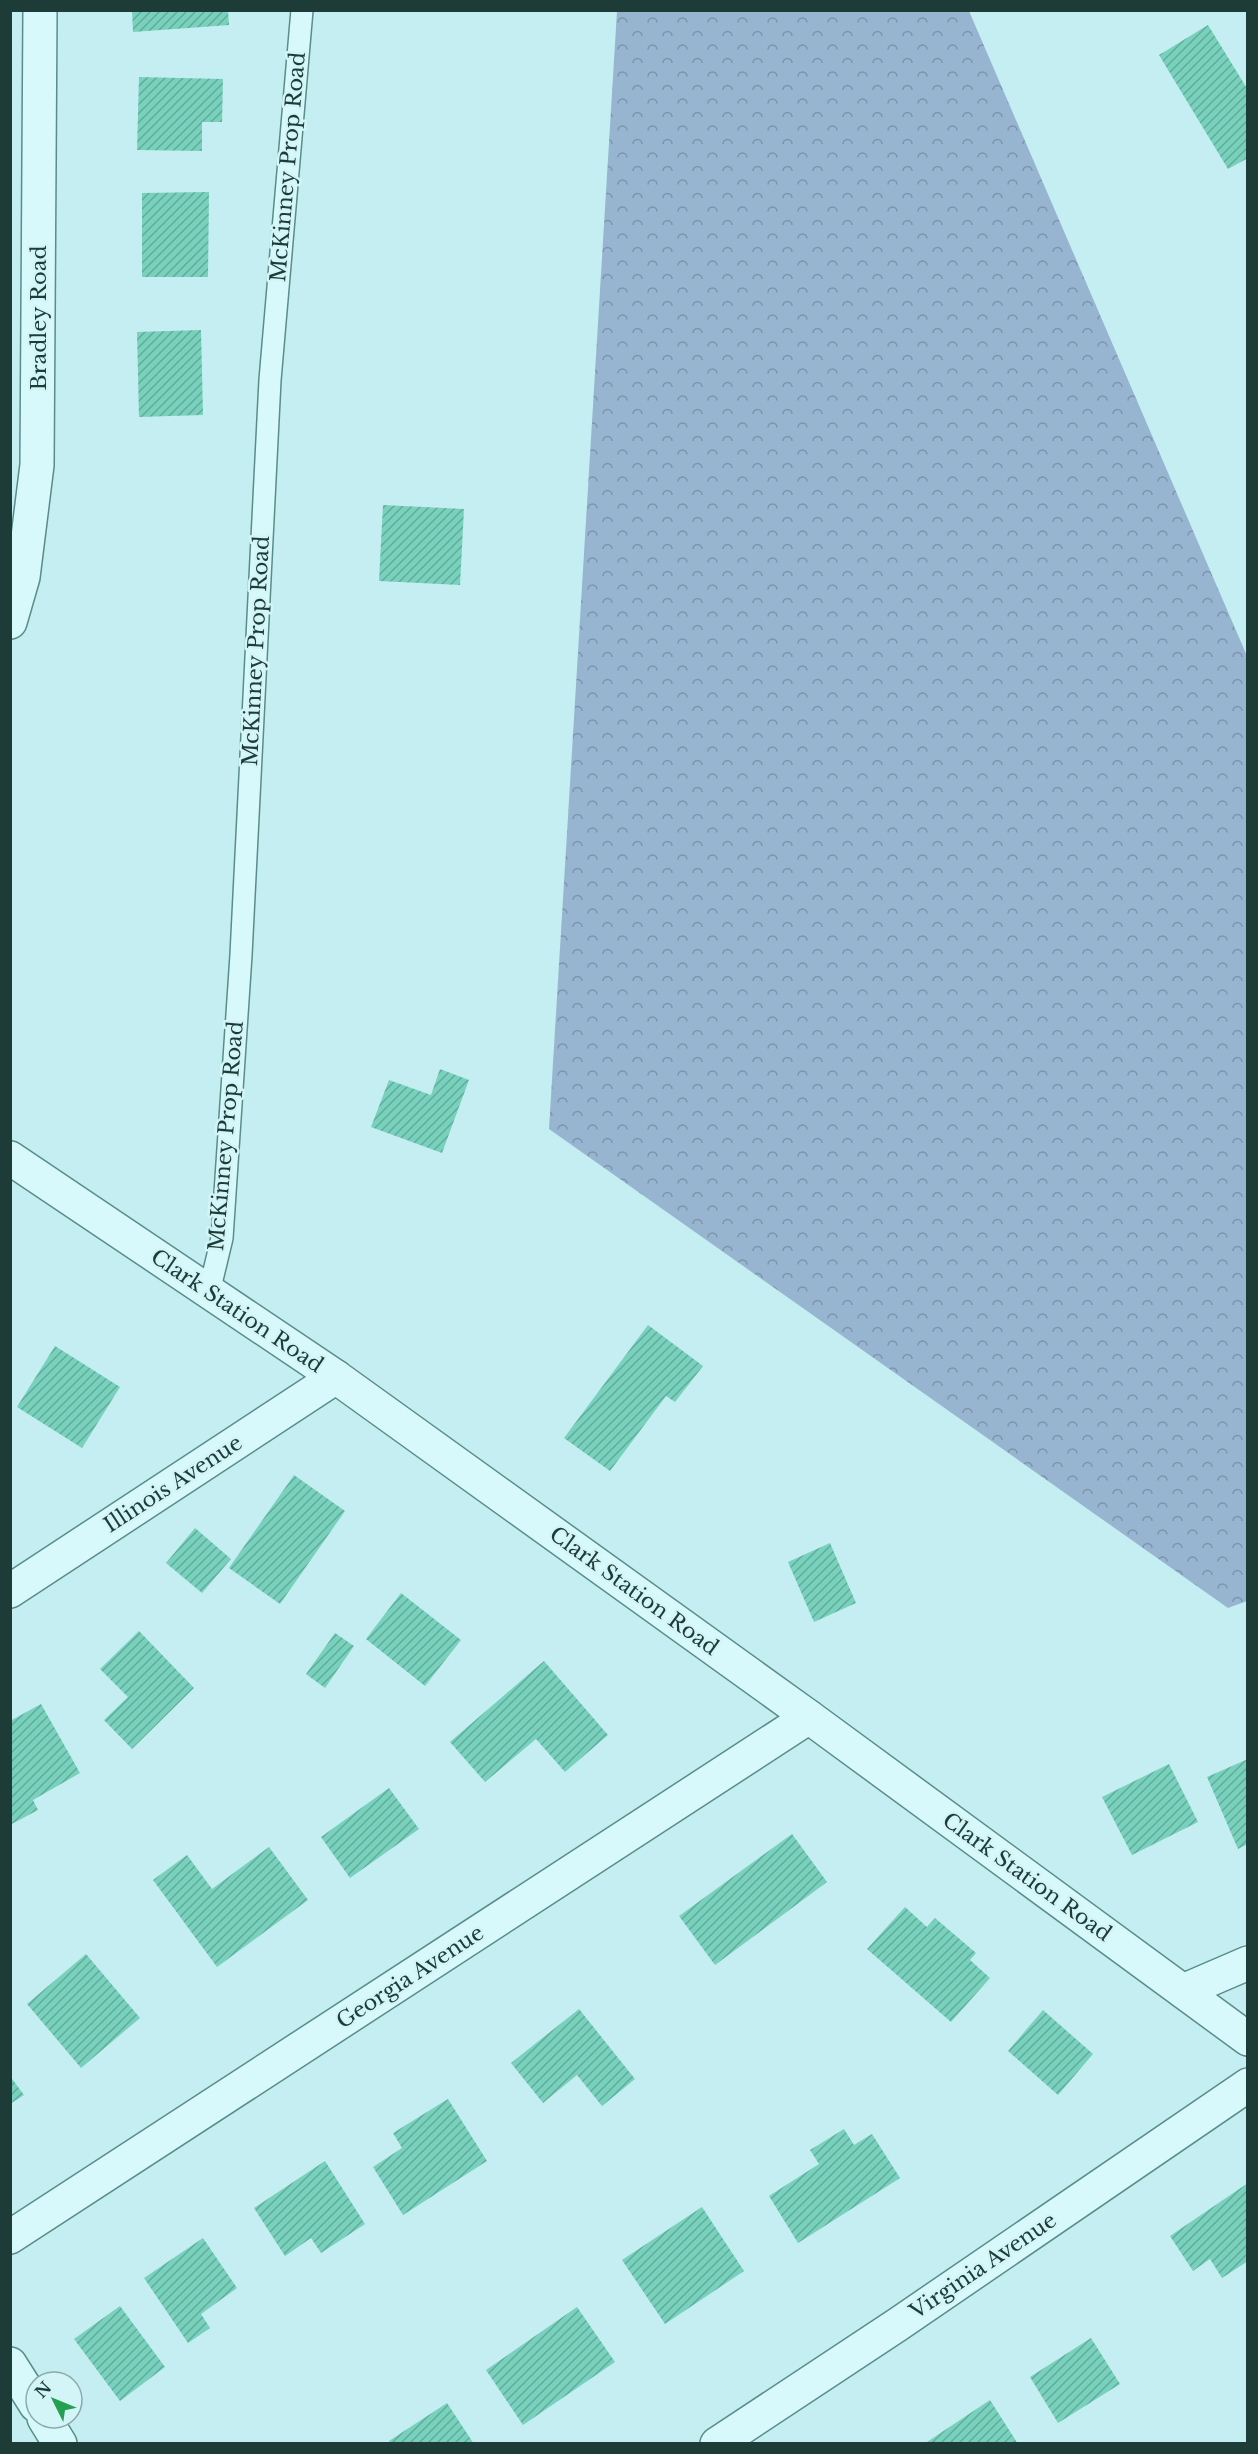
<svg xmlns="http://www.w3.org/2000/svg" width="1258" height="2454" font-family="'Libre Baskerville',serif">
	<defs>
		<pattern id="forest-crowns" width="20" height="18" patternUnits="userSpaceOnUse" patternTransform="scale(1.5)"><rect width="20" height="18" fill="#97b5d0"/><path d="M2 6a3 3 0 1 1 6 0M12 15a3 3 0 1 1 6 0" fill="none" stroke="#7b94aa"/></pattern>
		<pattern id="building-hatch" width="6" height="6" patternUnits="userSpaceOnUse" patternTransform="scale(1.5)"><rect width="6" height="6" fill="#78d1bd"/><path d="M-1 1l2-2M0 6l6-6M5 7l2-2" fill="none" stroke="#62ab9a"/></pattern>
	</defs>
	<rect width="100%" height="100%" fill="#c4eef1"/>
	<path fill="url(#forest-crowns)" d="M 617,11 L 969,11 L 1247,656 L 1247,1601 L 1228,1608 L 549,1129 Z"/>
	<g fill="url(#building-hatch)">
		<path d="M 132,10 L 228,10 L 229,25 L 133,32 Z"/>
		<path d="M 1208,25 L 1248,90 L 1248,158 L 1228,169 L 1159,55 Z"/>
		<path d="M 139,77 L 223,79 L 222,122 L 202,122 L 202,151 L 137,150 Z"/>
		<path d="M 209,192 L 208,277 L 142,277 L 142,193 Z"/>
		<path d="M 201,330 L 203,415 L 139,417 L 137,332 Z"/>
		<path d="M 383,505 L 464,509 L 460,585 L 379,581 Z"/>
		<path d="M 440,1069 L 469,1080 L 442,1153 L 371,1127 L 389,1080 L 431,1095 Z"/>
		<path d="M 648,1325 L 703,1366 L 675,1402 L 666,1396 L 610,1471 L 564,1438 Z"/>
		<path d="M 55,1346 L 120,1387 L 82,1448 L 17,1407 Z"/>
		<path d="M 294,1475 L 345,1511 L 280,1604 L 229,1568 Z"/>
		<path d="M 195,1528 L 231,1559 L 202,1593 L 166,1563 Z"/>
		<path d="M 830,1543 L 856,1603 L 814,1622 L 788,1562 Z"/>
		<path d="M 401,1593 L 461,1640 L 425,1686 L 366,1639 Z"/>
		<path d="M 139,1631 L 194,1688 L 132,1749 L 104,1720 L 128,1697 L 100,1669 Z"/>
		<path d="M 335,1633 L 354,1646 L 325,1688 L 306,1674 Z"/>
		<path d="M 544,1661 L 608,1735 L 565,1772 L 536,1739 L 485,1782 L 450,1742 Z"/>
		<path d="M 41,1704 L 80,1773 L 33,1800 L 38,1810 L 10,1825 L 10,1721 Z"/>
		<path d="M 1248,1759 L 1248,1844 L 1238,1849 L 1207,1777 Z"/>
		<path d="M 1169,1764 L 1198,1822 L 1132,1855 L 1102,1797 Z"/>
		<path d="M 389,1788 L 419,1829 L 350,1878 L 321,1837 Z"/>
		<path d="M 792,1834 L 827,1882 L 715,1965 L 679,1916 Z"/>
		<path d="M 269,1847 L 308,1900 L 217,1967 L 153,1880 L 187,1855 L 212,1889 Z"/>
		<path d="M 905,1907 L 927,1927 L 935,1918 L 976,1953 L 970,1960 L 990,1978 L 951,2022 L 867,1949 Z"/>
		<path d="M 86,1954 L 140,2018 L 81,2068 L 27,2004 Z"/>
		<path d="M 579,2009 L 635,2079 L 602,2106 L 577,2075 L 543,2103 L 511,2063 Z"/>
		<path d="M 1043,2010 L 1093,2054 L 1058,2095 L 1008,2051 Z"/>
		<path d="M 10,2076 L 24,2095 L 10,2104 Z"/>
		<path d="M 448,2099 L 487,2161 L 403,2215 L 373,2167 L 402,2148 L 393,2133 Z"/>
		<path d="M 844,2129 L 854,2145 L 872,2134 L 900,2178 L 798,2243 L 769,2196 L 819,2164 L 810,2150 Z"/>
		<path d="M 325,2161 L 365,2224 L 321,2253 L 311,2238 L 285,2256 L 254,2208 Z"/>
		<path d="M 1248,2183 L 1248,2261 L 1222,2278 L 1210,2259 L 1193,2271 L 1170,2236 Z"/>
		<path d="M 702,2207 L 744,2271 L 665,2324 L 622,2260 Z"/>
		<path d="M 203,2238 L 237,2288 L 201,2314 L 210,2328 L 188,2343 L 144,2278 Z"/>
		<path d="M 120,2306 L 165,2367 L 120,2401 L 74,2339 Z"/>
		<path d="M 577,2307 L 615,2362 L 523,2425 L 486,2370 Z"/>
		<path d="M 1091,2338 L 1120,2384 L 1058,2423 L 1030,2377 Z"/>
		<path d="M 990,2400 L 1018,2444 L 924,2444 Z"/>
		<path d="M 447,2403 L 474,2444 L 391,2444 L 389,2441 Z"/>
	</g>
	<g fill="none" stroke-linecap="round" stroke-linejoin="round">
		<g stroke="#598d87" stroke-width="24">
			<path id="service" d="M 209,1292 L 222,1238 L 241,955 L 270,380 L 302,10"/>
		</g>
		<g stroke="#598d87" stroke-width="36">
			<g id="minor">
				<path d="M 10,622 L 23,577 L 37,465 L 40,10"/>
				<path d="M 10,1591 L 336,1377"/>
				<path d="M 1183,1991 L 1248,1963"/>
				<path d="M 10,2237 L 809,1717"/>
				<path d="M 10,2364 L 36,2405"/>
				<path d="M 44,2418 L 60,2444"/>
				<path d="M 717,2444 L 897,2325 L 1248,2085"/>
			</g>
		</g>
		<g stroke="#598d87" stroke-width="36">
			<path id="tertiary" d="M 10,1158 L 336,1377 L 809,1717 L 1248,2039"/>
		</g>
		<use href="#service" stroke="#d8f9fb" stroke-width="21"/>
		<use href="#minor" stroke="#d8f9fb" stroke-width="33"/>
		<use href="#tertiary" stroke="#d8f9fb" stroke-width="33"/>
	</g>
	<g text-anchor="middle" stroke-width="5" stroke-linejoin="round" paint-order="stroke">
		<g font-size="21" fill="#1e3c37" stroke="#d4f5f8">
			<text transform="translate(288 167) rotate(-85)" y="7">McKinney Prop Road</text>
			<text transform="translate(39 318) rotate(-90)" y="7">Bradley Road</text>
			<text transform="translate(256 651) rotate(-87)" y="7">McKinney Prop Road</text>
			<text transform="translate(226 1136) rotate(-85)" y="7">McKinney Prop Road</text>
			<text transform="translate(237 1311) rotate(34)" y="7">Clark Station Road</text>
			<text transform="translate(173 1484) rotate(-33)" y="7">Illinois Avenue</text>
			<text transform="translate(634 1591) rotate(36)" y="7">Clark Station Road</text>
			<text transform="translate(1027 1877) rotate(36)" y="7">Clark Station Road</text>
			<text transform="translate(410 1977) rotate(-33)" y="7">Georgia Avenue</text>
			<text transform="translate(983 2266) rotate(-34)" y="7">Virginia Avenue</text>
		</g>
	</g>
	<rect width="1258" height="2454" fill="none" stroke="#1e3c37" stroke-width="24"/>
	<g transform="translate(54 2400) rotate(313)"><circle r="28" fill="#d4f5f8" stroke="#8babab" stroke-width="1.5"/>
	<path d="M0-4.5L10 22L0 15L-10 22Z" fill="#25a050"/>
	<text y="-9" font-size="16" font-weight="bold" text-anchor="middle" fill="#1e3c37">N</text>
	</g>
</svg>
